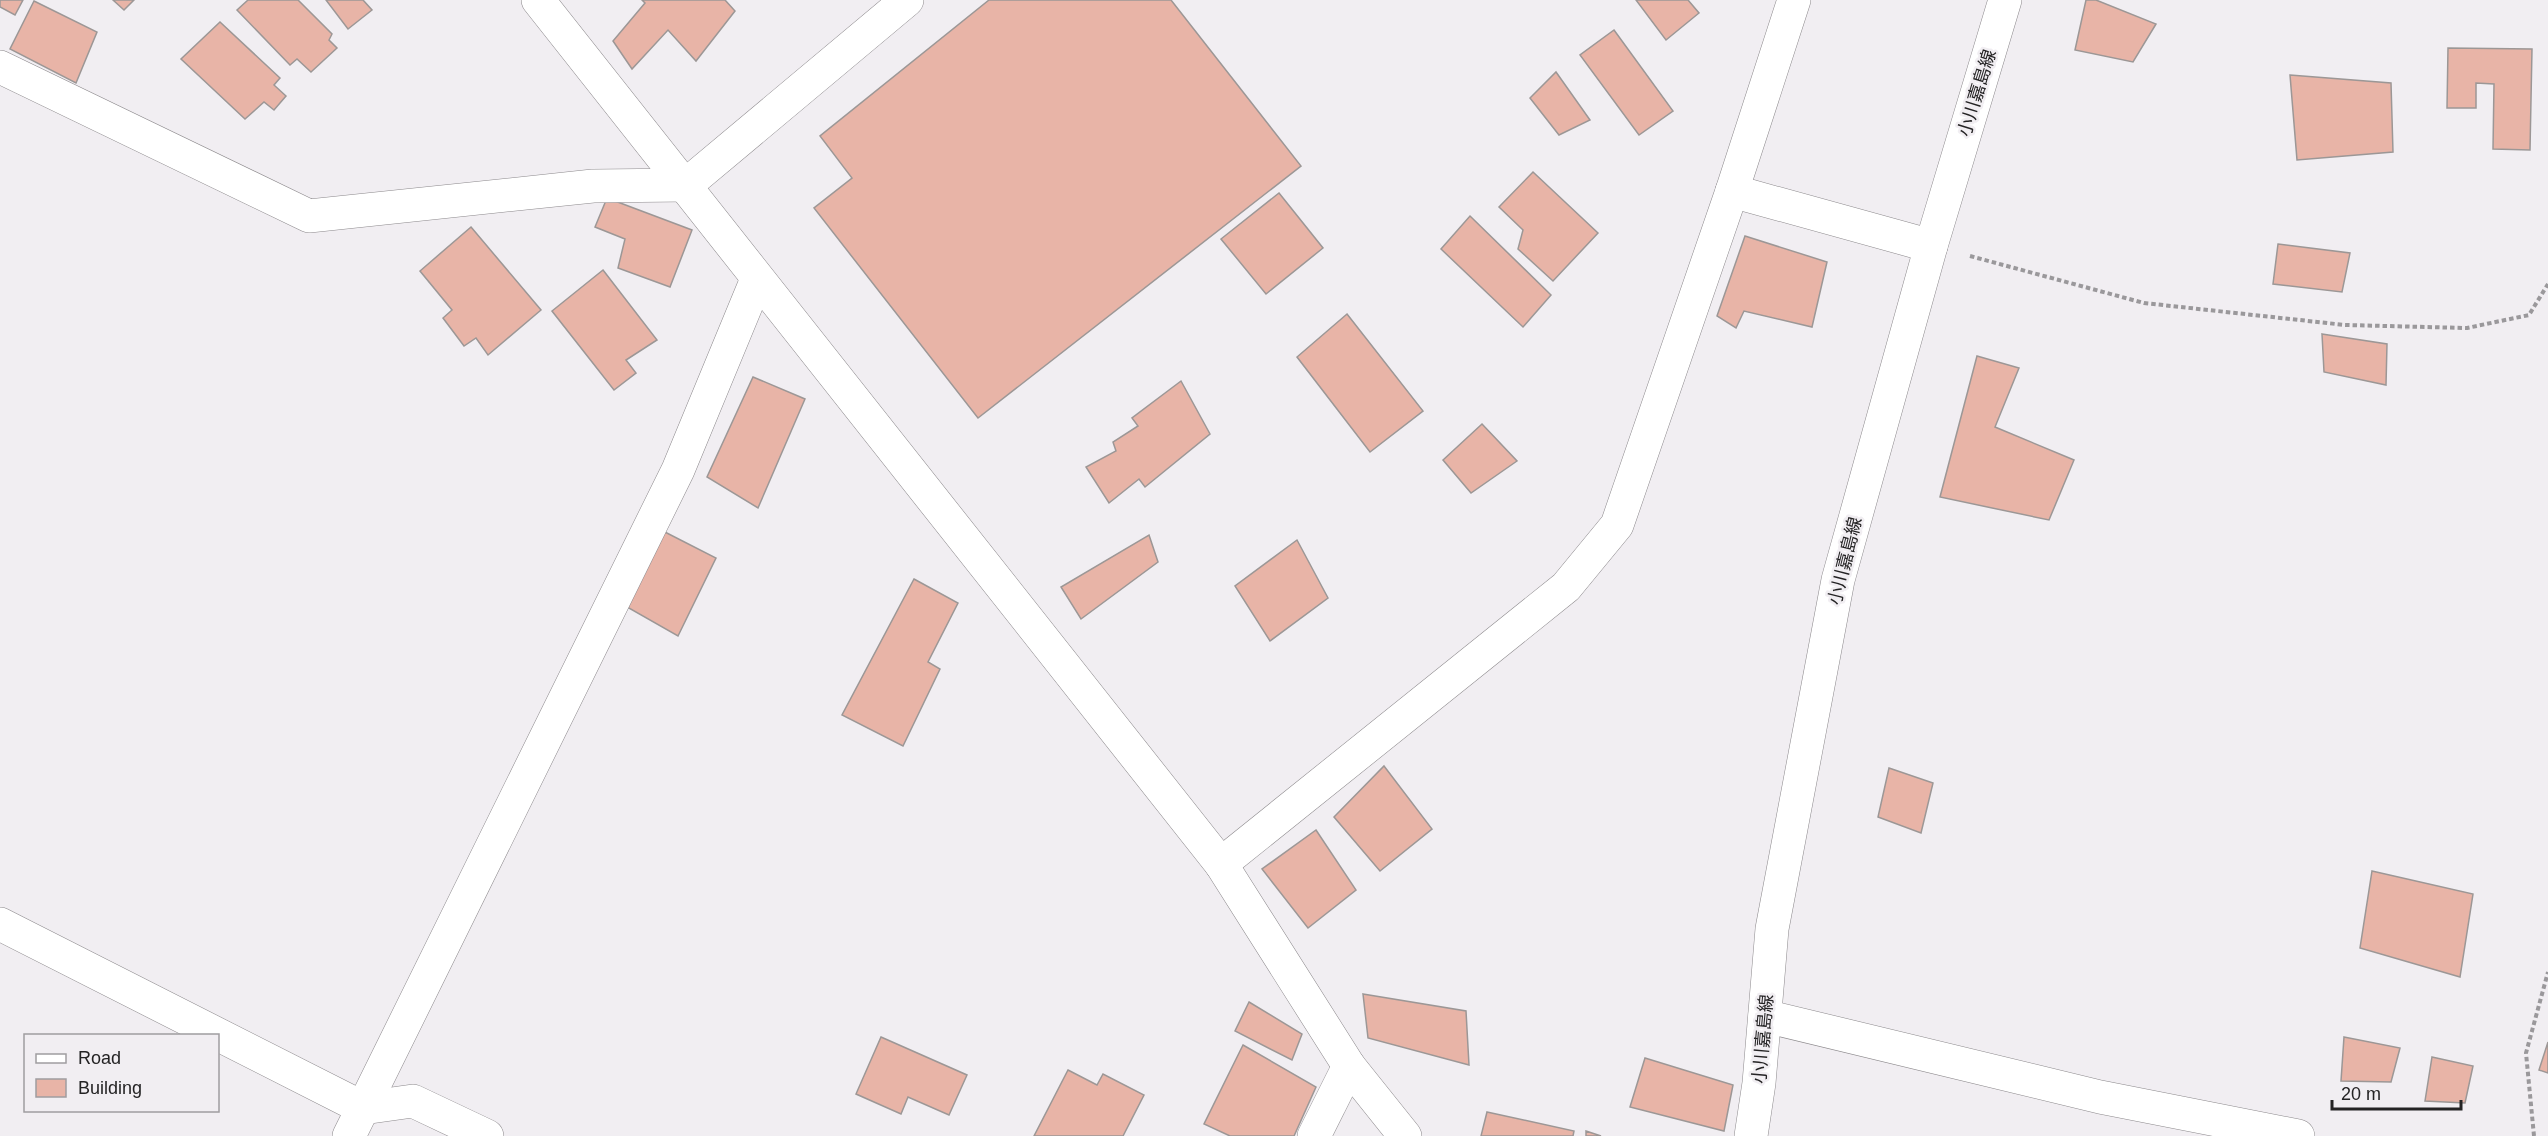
<svg xmlns="http://www.w3.org/2000/svg" width="2548" height="1136" font-family="Arial,'Noto Sans JP',sans-serif">
	<rect width="100%" height="100%" fill="#f1eef2"/>
	<g fill="#e8b4a7" stroke="#9c9796" stroke-width="1.5">
		<path d="M 0,0 L 23,0 L 15,15 L 0,7 Z"/>
		<path d="M 113,0 L 134,0 L 124,10 Z"/>
		<path d="M 248,0 L 298,0 L 332,34 L 329,40 L 337,48 L 311,72 L 297,59 L 290,65 L 237,10 Z"/>
		<path d="M 326,0 L 363,0 L 372,10 L 348,29 Z"/>
		<path d="M 642,0 L 725,0 L 735,11 L 696,61 L 668,30 L 632,69 L 613,41 L 645,3 Z"/>
		<path d="M 989,0 L 1171,0 L 1301,166 L 978,418 L 814,208 L 852,178 L 820,136 Z"/>
		<path d="M 1636,0 L 1688,0 L 1699,13 L 1666,40 Z"/>
		<path d="M 2086,0 L 2096,0 L 2156,24 L 2133,62 L 2075,50 Z"/>
		<path d="M 34,1 L 97,32 L 76,83 L 10,49 Z"/>
		<path d="M 220,22 L 280,78 L 274,85 L 286,96 L 274,110 L 264,102 L 245,119 L 181,59 Z"/>
		<path d="M 1614,30 L 1673,111 L 1639,135 L 1580,55 Z"/>
		<path d="M 2448,48 L 2532,49 L 2530,150 L 2493,149 L 2494,84 L 2476,83 L 2476,108 L 2447,108 Z"/>
		<path d="M 1556,72 L 1590,120 L 1559,135 L 1530,98 Z"/>
		<path d="M 2290,75 L 2391,83 L 2393,152 L 2297,160 Z"/>
		<path d="M 1533,172 L 1598,233 L 1553,281 L 1518,249 L 1523,230 L 1499,207 Z"/>
		<path d="M 1279,193 L 1323,248 L 1266,294 L 1221,239 Z"/>
		<path d="M 607,198 L 692,230 L 670,287 L 618,268 L 625,239 L 595,227 Z"/>
		<path d="M 1470,216 L 1551,295 L 1523,327 L 1441,249 Z"/>
		<path d="M 471,227 L 541,310 L 488,355 L 476,338 L 464,346 L 443,318 L 452,310 L 420,271 Z"/>
		<path d="M 1745,236 L 1827,262 L 1812,327 L 1744,311 L 1736,328 L 1717,316 Z"/>
		<path d="M 2278,244 L 2350,253 L 2342,292 L 2273,284 Z"/>
		<path d="M 603,270 L 657,340 L 626,360 L 636,373 L 614,390 L 552,311 Z"/>
		<path d="M 1347,314 L 1423,411 L 1370,452 L 1297,357 Z"/>
		<path d="M 2322,334 L 2387,344 L 2386,385 L 2324,372 Z"/>
		<path d="M 1977,356 L 2019,368 L 1995,427 L 2074,460 L 2049,520 L 1940,497 Z"/>
		<path d="M 753,377 L 805,399 L 758,508 L 707,477 Z"/>
		<path d="M 1181,381 L 1210,434 L 1145,487 L 1139,479 L 1109,503 L 1086,467 L 1116,451 L 1113,442 L 1138,426 L 1132,418 Z"/>
		<path d="M 1482,424 L 1517,461 L 1471,493 L 1443,460 Z"/>
		<path d="M 659,529 L 716,558 L 678,636 L 620,603 Z"/>
		<path d="M 1149,535 L 1158,562 L 1081,619 L 1061,587 Z"/>
		<path d="M 1297,540 L 1328,598 L 1270,641 L 1235,586 Z"/>
		<path d="M 914,579 L 958,603 L 928,662 L 940,669 L 903,746 L 842,715 Z"/>
		<path d="M 1384,766 L 1432,829 L 1380,871 L 1334,817 Z"/>
		<path d="M 1889,768 L 1933,783 L 1921,833 L 1878,817 Z"/>
		<path d="M 1316,830 L 1356,890 L 1308,928 L 1262,869 Z"/>
		<path d="M 2372,871 L 2473,894 L 2460,977 L 2360,948 Z"/>
		<path d="M 1363,994 L 1466,1011 L 1469,1065 L 1368,1038 Z"/>
		<path d="M 1249,1002 L 1302,1034 L 1292,1060 L 1235,1031 Z"/>
		<path d="M 881,1037 L 967,1075 L 949,1115 L 908,1097 L 901,1114 L 856,1094 Z"/>
		<path d="M 2344,1037 L 2400,1048 L 2391,1082 L 2341,1081 Z"/>
		<path d="M 2548,1042 L 2548,1073 L 2539,1070 Z"/>
		<path d="M 1243,1045 L 1316,1087 L 1294,1136 L 1230,1136 L 1204,1124 Z"/>
		<path d="M 2432,1057 L 2473,1066 L 2465,1103 L 2425,1101 Z"/>
		<path d="M 1645,1058 L 1733,1085 L 1724,1131 L 1630,1107 Z"/>
		<path d="M 1068,1070 L 1097,1085 L 1103,1074 L 1144,1095 L 1123,1136 L 1034,1136 Z"/>
		<path d="M 1487,1112 L 1574,1131 L 1573,1136 L 1481,1136 Z"/>
		<path d="M 1586,1131 L 1601,1136 L 1586,1136 Z"/>
	</g>
	<g fill="none" stroke-linecap="round" stroke-linejoin="round">
		<g stroke="#8c898c" stroke-width="34">
			<g id="minor">
				<path d="M 538,0 L 1221,864 L 1349,1066 L 1405,1136"/>
				<path d="M 0,67 L 309,216 L 593,186 L 686,185 L 907,0"/>
				<path d="M 1732,191 L 1931,246"/>
				<path d="M 1221,864 L 1566,587 L 1617,525 L 1732,191 L 1794,0"/>
				<path d="M 0,924 L 363,1108 L 413,1101 L 487,1136"/>
				<path d="M 1765,1016 L 2100,1097 L 2298,1136"/>
				<path d="M 349,1136 L 678,470 L 757,279"/>
				<path d="M 1314,1136 L 1349,1066"/>
			</g>
		</g>
		<g stroke="#8c898c" stroke-width="34">
			<path id="major" d="M 1751,1136 L 1759,1083 L 1772,929 L 1838,580 L 1931,246 L 2005,0"/>
		</g>
		<g stroke="#9a989b" stroke-width="4" stroke-dasharray="4.5 3" stroke-linecap="butt">
			<path d="M 1970,256 L 2144,303 L 2345,325 L 2467,328 L 2529,315 L 2548,284"/>
			<path d="M 2534,1136 L 2526,1053 L 2548,972"/>
		</g>
		<use href="#minor" stroke="#fff" stroke-width="33"/>
		<use href="#major" stroke="#fff" stroke-width="33"/>
	</g>
	<g text-anchor="middle" stroke-width="5" stroke-linejoin="round" paint-order="stroke">
		<g font-size="18" fill="#242324" stroke="#f1eef2">
			<text transform="translate(1977 93) rotate(-73)" y="6">小川嘉島線</text>
			<text transform="translate(1845 561) rotate(-76)" y="6">小川嘉島線</text>
			<text transform="translate(1763 1039) rotate(-85)" y="6">小川嘉島線</text>
		</g>
	</g>
	<rect x="24" y="1034" width="195" height="78" fill="#f1eef2" stroke="#9f9da0" stroke-width="1.5"/>
	<rect x="36" y="1054" width="30" height="9" fill="#ffffff" stroke="#9f9da0" stroke-width="1.5"/>
	<text x="78" y="1064" font-size="18" fill="#242324">Road</text>
	<rect x="36" y="1079" width="30" height="18" fill="#e8b4a7" stroke="#9f9da0" stroke-width="1.5"/>
	<text x="78" y="1094" font-size="18" fill="#242324">Building</text>
	<path d="M2332 1100v9h129v-9" fill="none" stroke="#242324" stroke-width="3"/>
	<text x="2341" y="1100" font-size="18" fill="#242324" stroke="#f1eef2" stroke-width="4.5" paint-order="stroke">20 m</text>
</svg>
